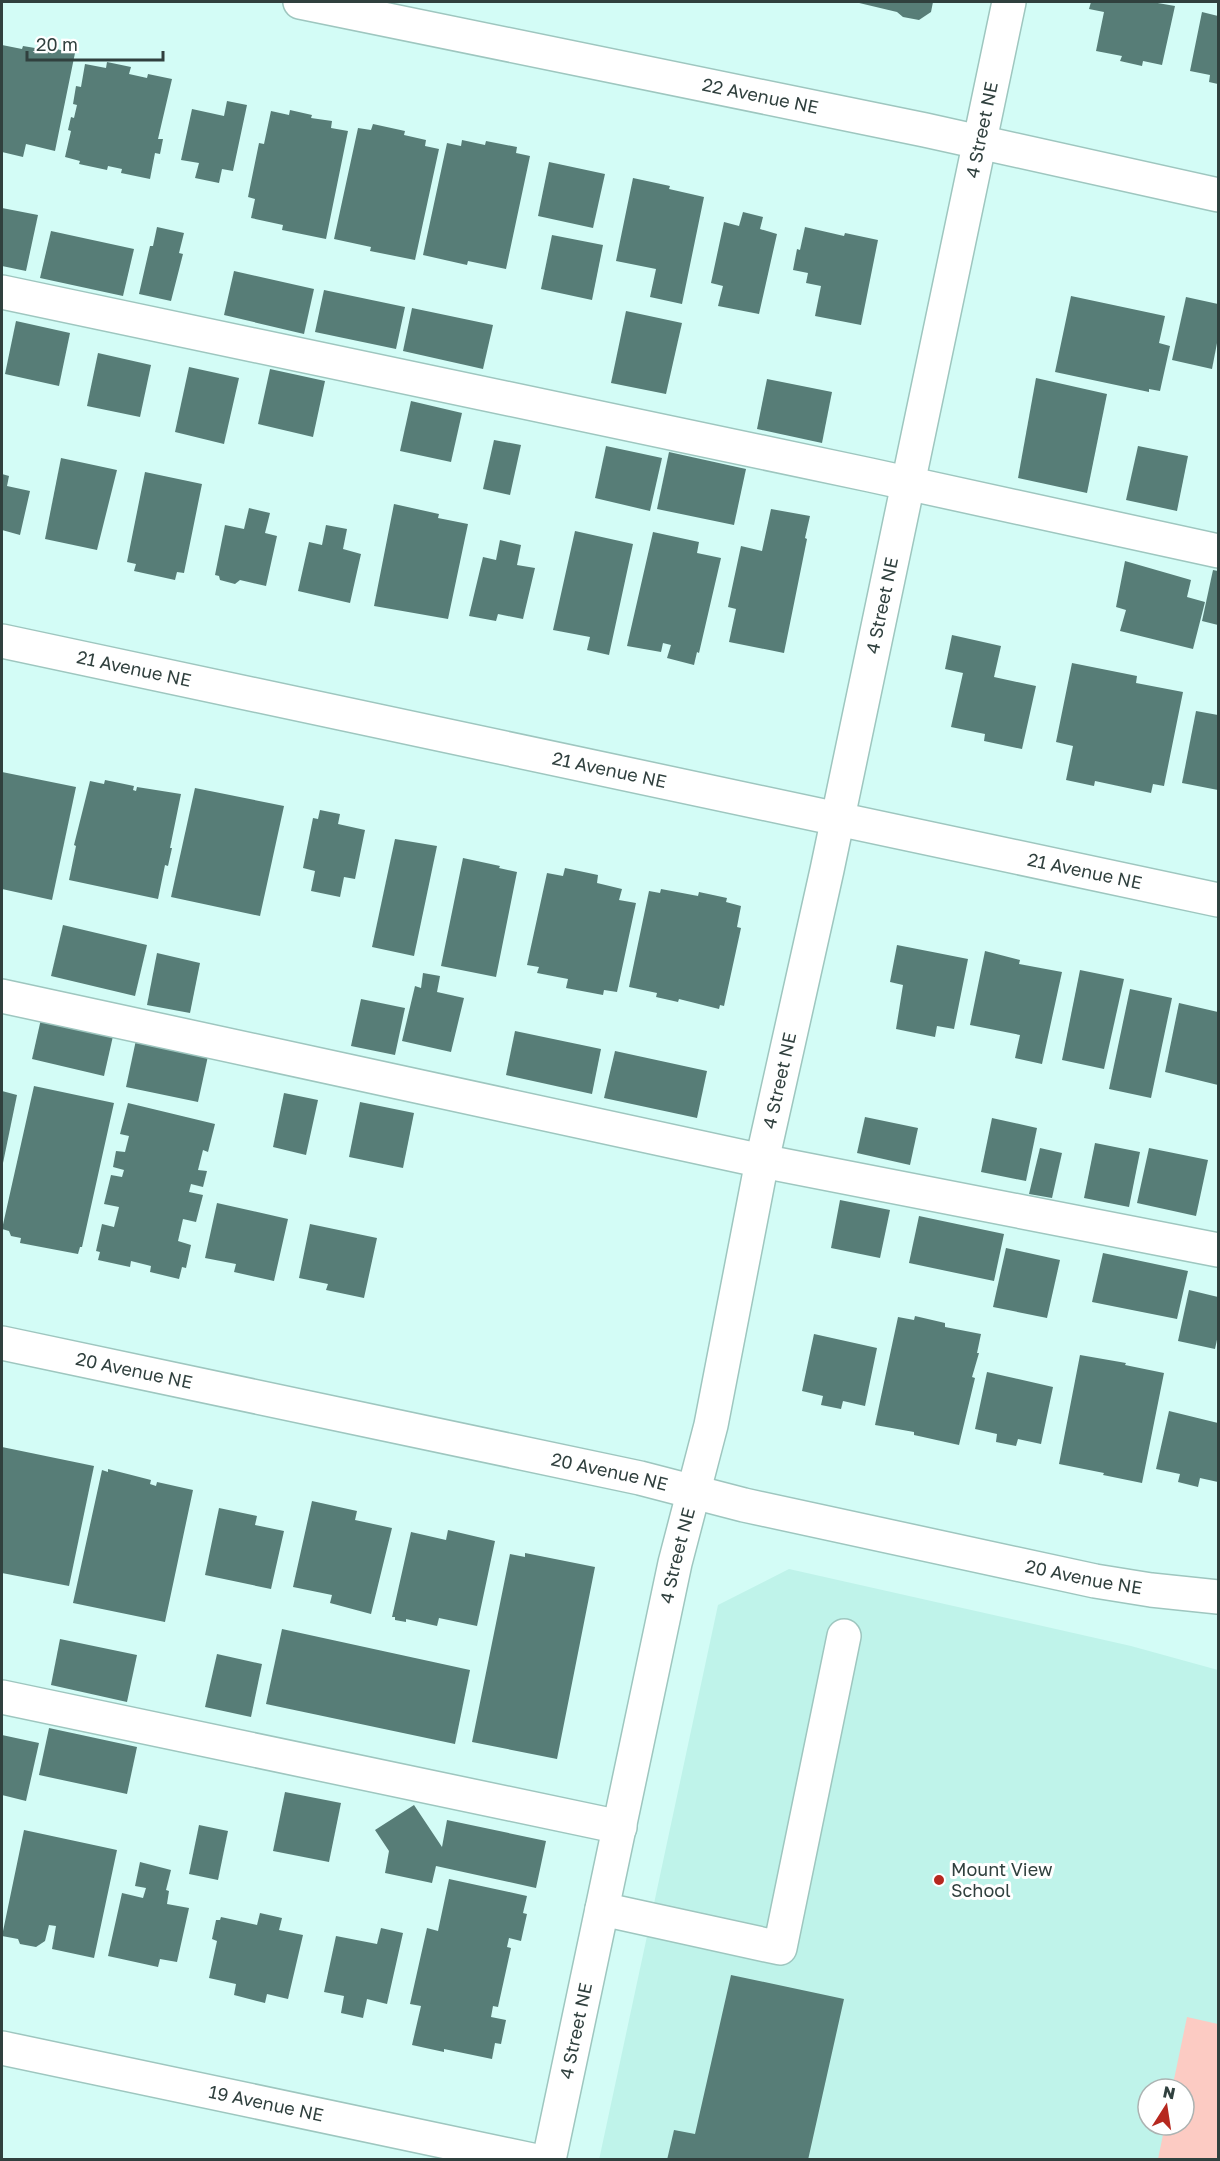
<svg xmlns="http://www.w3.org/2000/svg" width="1220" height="2161" font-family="'Golos Text',sans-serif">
	<rect width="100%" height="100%" fill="#d3fcf6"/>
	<path fill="#bff3ea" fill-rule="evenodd" d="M 789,1569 L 1131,1646 L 1218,1670 L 1218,2159 L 599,2160 L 718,1605 ZM 1148,2089 L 1184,2089 L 1184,2125 L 1148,2125 Z"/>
	<path fill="#fccbc3" d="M 1187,2017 L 1218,2024 L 1218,2159 L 1158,2159 L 1165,2125 L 1184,2125 L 1184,2089 L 1172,2089 Z"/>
	<g fill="#577d77">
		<path d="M 855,2 L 933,2 L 931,12 L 919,20 L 903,17 L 897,12 Z"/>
		<path d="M 1091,2 L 1152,2 L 1175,6 L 1162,65 L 1143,61 L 1142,66 L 1120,61 L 1122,56 L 1096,51 L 1104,12 L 1089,9 Z"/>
		<path d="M 1202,12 L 1218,16 L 1218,84 L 1209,82 L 1210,75 L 1190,71 Z"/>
		<path d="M 2,45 L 22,49 L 23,46 L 41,49 L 42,46 L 75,53 L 55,151 L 26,144 L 23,157 L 2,152 Z"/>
		<path d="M 107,62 L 131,67 L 129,74 L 147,78 L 148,74 L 172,79 L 158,139 L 163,139 L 160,154 L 155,153 L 150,179 L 121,173 L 122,169 L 108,166 L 107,170 L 79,164 L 80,161 L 65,157 L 71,131 L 68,130 L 71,117 L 74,118 L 77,105 L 73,104 L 76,86 L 81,87 L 85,64 L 106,68 Z"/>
		<path d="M 227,101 L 247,105 L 233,171 L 222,169 L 219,183 L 195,178 L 199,163 L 181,160 L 192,109 L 224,116 Z"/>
		<path d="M 290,110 L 312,115 L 311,118 L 332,121 L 331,128 L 348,131 L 326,239 L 282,230 L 283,225 L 251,218 L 255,199 L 248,197 L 259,143 L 264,144 L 271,111 L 289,115 Z"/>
		<path d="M 373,124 L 405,131 L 404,135 L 426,140 L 425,146 L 439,149 L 415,260 L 370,251 L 371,247 L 334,239 L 358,128 L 371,130 Z"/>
		<path d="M 462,140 L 485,145 L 486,141 L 517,147 L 516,153 L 530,156 L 506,269 L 468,261 L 467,265 L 423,255 L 447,143 L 461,146 Z"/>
		<path d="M 549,162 L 605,174 L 593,228 L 538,216 Z"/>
		<path d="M 633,178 L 670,186 L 669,189 L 704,197 L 682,304 L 650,297 L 656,269 L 616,261 Z"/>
		<path d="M 2,208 L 38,215 L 26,271 L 2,266 Z"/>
		<path d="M 743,212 L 763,217 L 760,229 L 777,234 L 759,314 L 718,306 L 723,286 L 711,283 L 724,222 L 739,226 Z"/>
		<path d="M 157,227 L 184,233 L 179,253 L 183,254 L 171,301 L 139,294 L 150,246 L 153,246 Z"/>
		<path d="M 805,227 L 844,236 L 845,233 L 878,240 L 861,325 L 815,316 L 821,286 L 806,283 L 808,273 L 793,270 L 797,249 L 800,250 Z"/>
		<path d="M 51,231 L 134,249 L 123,296 L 40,278 Z"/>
		<path d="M 552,235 L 603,245 L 592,300 L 541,289 Z"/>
		<path d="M 234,271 L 314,289 L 304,334 L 224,315 Z"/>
		<path d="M 324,290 L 405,307 L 396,349 L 315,332 Z"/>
		<path d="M 1071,296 L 1165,316 L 1159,343 L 1170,346 L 1160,391 L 1149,389 L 1149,392 L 1055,372 Z"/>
		<path d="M 1186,297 L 1218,304 L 1218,338 L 1212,369 L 1172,360 Z"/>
		<path d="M 412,308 L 493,325 L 483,369 L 403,351 Z"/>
		<path d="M 626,311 L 682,323 L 666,394 L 611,383 Z"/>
		<path d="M 16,321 L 70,333 L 59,386 L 5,374 Z"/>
		<path d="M 98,353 L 151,365 L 140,417 L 87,406 Z"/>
		<path d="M 189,367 L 239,378 L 224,444 L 175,432 Z"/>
		<path d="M 270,369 L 325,381 L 313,437 L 258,424 Z"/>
		<path d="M 1036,378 L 1107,394 L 1087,493 L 1018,478 Z"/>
		<path d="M 767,379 L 832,392 L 822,443 L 757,429 Z"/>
		<path d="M 411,401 L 462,413 L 451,462 L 400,451 Z"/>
		<path d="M 494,440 L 521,445 L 510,495 L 483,489 Z"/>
		<path d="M 606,446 L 662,458 L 650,511 L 595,498 Z"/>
		<path d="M 1138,446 L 1188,456 L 1177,511 L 1126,500 Z"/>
		<path d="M 669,452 L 746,469 L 734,525 L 657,509 Z"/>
		<path d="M 61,458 L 117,470 L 97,550 L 45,539 Z"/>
		<path d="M 145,472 L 202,484 L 184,573 L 177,572 L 175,580 L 134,571 L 136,564 L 127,562 Z"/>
		<path d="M 2,474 L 9,476 L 7,486 L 30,491 L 20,535 L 2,530 Z"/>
		<path d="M 394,504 L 439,514 L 438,518 L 468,524 L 448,619 L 374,606 Z"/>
		<path d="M 249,508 L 270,513 L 265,533 L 277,536 L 266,586 L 240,580 L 235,584 L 220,580 L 219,576 L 215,575 L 225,525 L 244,529 Z"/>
		<path d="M 771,509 L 810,516 L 805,538 L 807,539 L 784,653 L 729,642 L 736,609 L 728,607 L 741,546 L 762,551 Z"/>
		<path d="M 326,525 L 347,529 L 343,549 L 361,554 L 350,603 L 298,591 L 309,542 L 322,545 Z"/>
		<path d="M 575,531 L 633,544 L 609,655 L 587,650 L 590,637 L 553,630 Z"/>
		<path d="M 653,532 L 699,542 L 697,553 L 721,558 L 699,653 L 697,652 L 694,665 L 667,658 L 671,645 L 663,643 L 661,652 L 627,646 Z"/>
		<path d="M 500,540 L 521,545 L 517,565 L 535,568 L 523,619 L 498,614 L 496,621 L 469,616 L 483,557 L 496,560 Z"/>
		<path d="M 1125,561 L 1191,580 L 1187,597 L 1205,602 L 1193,649 L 1120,631 L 1126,610 L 1116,607 Z"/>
		<path d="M 1213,570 L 1218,571 L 1218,625 L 1202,621 Z"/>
		<path d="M 952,635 L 1001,646 L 994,677 L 1036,686 L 1022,749 L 984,741 L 985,734 L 951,727 L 963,673 L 945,669 Z"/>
		<path d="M 1072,663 L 1137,676 L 1136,683 L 1183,692 L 1164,786 L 1153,784 L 1151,793 L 1095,781 L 1094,786 L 1066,780 L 1073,746 L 1056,742 Z"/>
		<path d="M 1196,711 L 1218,715 L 1218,790 L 1182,783 Z"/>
		<path d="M 2,772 L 76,787 L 52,900 L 2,889 Z"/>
		<path d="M 105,780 L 134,786 L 133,790 L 136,791 L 137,787 L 181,794 L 170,848 L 172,848 L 168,866 L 165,865 L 158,899 L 69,880 L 76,846 L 74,845 L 90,781 L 104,784 Z"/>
		<path d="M 195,788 L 284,806 L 260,916 L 171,897 Z"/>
		<path d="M 320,810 L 340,814 L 338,824 L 365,830 L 355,879 L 344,877 L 340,897 L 311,891 L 315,871 L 303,868 L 313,818 L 318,819 Z"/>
		<path d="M 395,839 L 437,846 L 414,956 L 372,947 Z"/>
		<path d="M 463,858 L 500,866 L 499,868 L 517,872 L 496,977 L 441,966 Z"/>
		<path d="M 565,868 L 598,875 L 597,883 L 622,889 L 619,900 L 636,903 L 617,992 L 604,990 L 603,995 L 566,988 L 568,979 L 537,973 L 539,967 L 527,965 L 547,873 L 563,876 Z"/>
		<path d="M 661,889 L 698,896 L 699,892 L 727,898 L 726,902 L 741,906 L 737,927 L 741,928 L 724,1006 L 720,1005 L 719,1009 L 679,999 L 678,1002 L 656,997 L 657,993 L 629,987 L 649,891 L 660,893 Z"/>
		<path d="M 63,925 L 147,945 L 135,996 L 51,976 Z"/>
		<path d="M 897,945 L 968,959 L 954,1029 L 937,1026 L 935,1037 L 896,1029 L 903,985 L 890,982 Z"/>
		<path d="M 985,951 L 1020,960 L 1019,964 L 1062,972 L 1042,1064 L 1015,1058 L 1020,1035 L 970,1025 Z"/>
		<path d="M 157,953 L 200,963 L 190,1013 L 147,1005 Z"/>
		<path d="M 1080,970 L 1124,979 L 1104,1069 L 1062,1060 Z"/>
		<path d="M 423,973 L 440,976 L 437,992 L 464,998 L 451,1052 L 402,1041 L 415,986 L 421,988 Z"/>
		<path d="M 1130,989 L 1172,998 L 1151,1098 L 1109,1089 Z"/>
		<path d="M 361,999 L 405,1008 L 395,1055 L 351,1046 Z"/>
		<path d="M 1179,1003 L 1218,1012 L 1218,1085 L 1165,1072 Z"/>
		<path d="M 41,1019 L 113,1036 L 104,1076 L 32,1059 Z"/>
		<path d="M 515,1031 L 601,1049 L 592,1094 L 506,1075 Z"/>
		<path d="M 136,1040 L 208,1056 L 198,1102 L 126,1087 Z"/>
		<path d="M 615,1051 L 707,1071 L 697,1118 L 604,1098 Z"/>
		<path d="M 34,1086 L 114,1103 L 82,1247 L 80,1247 L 78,1254 L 20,1243 L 21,1238 L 11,1236 L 9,1231 L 2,1229 Z"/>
		<path d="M 2,1091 L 17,1095 L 3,1163 L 2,1163 Z"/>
		<path d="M 284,1093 L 318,1100 L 306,1155 L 273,1147 Z"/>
		<path d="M 360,1102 L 414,1113 L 403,1168 L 349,1157 Z"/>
		<path d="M 128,1103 L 215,1124 L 208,1152 L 203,1150 L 198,1170 L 207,1171 L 203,1187 L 191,1184 L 189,1192 L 203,1195 L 196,1222 L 183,1219 L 178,1241 L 191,1245 L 186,1268 L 182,1267 L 179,1279 L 150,1272 L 151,1266 L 131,1261 L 130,1267 L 98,1260 L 100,1252 L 96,1251 L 102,1224 L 114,1227 L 119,1207 L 104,1204 L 111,1175 L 122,1177 L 124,1170 L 113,1167 L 116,1151 L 125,1152 L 129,1136 L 120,1134 Z"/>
		<path d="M 865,1117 L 918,1128 L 910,1165 L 857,1153 Z"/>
		<path d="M 992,1118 L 1037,1128 L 1026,1181 L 981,1172 Z"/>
		<path d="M 1095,1143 L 1140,1152 L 1129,1207 L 1084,1198 Z"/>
		<path d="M 1040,1148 L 1062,1153 L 1052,1198 L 1029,1194 Z"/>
		<path d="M 1149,1148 L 1208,1160 L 1196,1216 L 1137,1203 Z"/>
		<path d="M 840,1200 L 890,1210 L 880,1258 L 831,1248 Z"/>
		<path d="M 217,1203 L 288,1219 L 274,1281 L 234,1272 L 236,1264 L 205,1258 Z"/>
		<path d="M 919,1216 L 1004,1234 L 994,1281 L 909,1263 Z"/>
		<path d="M 310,1224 L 377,1238 L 364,1298 L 326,1290 L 328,1284 L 299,1278 Z"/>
		<path d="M 1006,1248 L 1060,1260 L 1047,1318 L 993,1307 Z"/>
		<path d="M 1103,1253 L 1188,1271 L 1177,1319 L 1092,1302 Z"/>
		<path d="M 1189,1290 L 1218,1297 L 1218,1335 L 1215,1349 L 1178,1341 Z"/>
		<path d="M 915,1316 L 945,1323 L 945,1327 L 981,1334 L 977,1353 L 979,1353 L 972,1377 L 975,1378 L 959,1445 L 914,1435 L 914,1432 L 875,1425 L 898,1317 L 914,1320 Z"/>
		<path d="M 814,1334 L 877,1348 L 865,1406 L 843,1401 L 841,1409 L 821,1405 L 823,1396 L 802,1391 Z"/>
		<path d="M 1080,1355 L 1126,1363 L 1125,1365 L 1164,1373 L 1142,1483 L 1103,1475 L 1104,1473 L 1059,1464 Z"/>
		<path d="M 987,1372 L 1053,1387 L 1041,1444 L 1018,1439 L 1016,1446 L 996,1442 L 997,1434 L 975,1429 Z"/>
		<path d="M 1169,1411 L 1218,1423 L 1218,1482 L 1200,1478 L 1198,1487 L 1178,1482 L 1180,1474 L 1156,1469 Z"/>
		<path d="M 2,1447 L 94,1466 L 69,1586 L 2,1573 Z"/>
		<path d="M 108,1469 L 151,1480 L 150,1484 L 156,1486 L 157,1482 L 193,1490 L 165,1622 L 73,1603 L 102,1470 L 108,1472 Z"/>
		<path d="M 312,1501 L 357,1511 L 355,1520 L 392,1528 L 371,1614 L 330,1603 L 332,1595 L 293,1587 Z"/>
		<path d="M 219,1508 L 257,1516 L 255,1525 L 284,1531 L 271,1589 L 205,1575 Z"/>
		<path d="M 448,1530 L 495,1541 L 477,1626 L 439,1618 L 437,1626 L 406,1619 L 406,1622 L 395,1620 L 395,1617 L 392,1617 L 411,1532 L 446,1540 Z"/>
		<path d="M 525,1553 L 595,1567 L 557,1759 L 472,1742 L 510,1554 L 525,1557 Z"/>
		<path d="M 282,1629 L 470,1670 L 455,1744 L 266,1704 Z"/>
		<path d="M 60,1639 L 137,1655 L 127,1702 L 51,1685 Z"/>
		<path d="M 217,1654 L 262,1664 L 251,1717 L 205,1707 Z"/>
		<path d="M 49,1728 L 137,1747 L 127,1794 L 39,1775 Z"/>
		<path d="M 2,1735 L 39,1743 L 26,1801 L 2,1795 Z"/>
		<path d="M 285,1792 L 341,1803 L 329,1862 L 273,1851 Z"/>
		<path d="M 414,1805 L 442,1847 L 447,1820 L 546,1841 L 536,1888 L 436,1866 L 432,1883 L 385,1873 L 389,1851 L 375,1830 Z"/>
		<path d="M 199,1825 L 228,1831 L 218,1880 L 189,1874 Z"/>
		<path d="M 24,1830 L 117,1850 L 94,1958 L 52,1949 L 56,1926 L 49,1925 L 45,1941 L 36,1947 L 20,1944 L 18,1939 L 2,1936 Z"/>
		<path d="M 140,1862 L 171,1870 L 166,1890 L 169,1891 L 167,1904 L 189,1908 L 177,1962 L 160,1959 L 158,1967 L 108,1956 L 122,1893 L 143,1898 L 146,1888 L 135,1886 Z"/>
		<path d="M 449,1879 L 527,1896 L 523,1913 L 527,1914 L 521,1941 L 509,1938 L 507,1947 L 511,1948 L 498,2007 L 493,2006 L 491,2017 L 506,2020 L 501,2044 L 495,2043 L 492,2059 L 444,2049 L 444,2052 L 412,2045 L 421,2006 L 410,2004 L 427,1928 L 438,1931 Z"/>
		<path d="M 260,1913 L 282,1918 L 279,1930 L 303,1935 L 288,1999 L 267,1994 L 265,2003 L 234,1995 L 236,1984 L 209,1978 L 217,1941 L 212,1939 L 216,1920 L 220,1920 L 221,1917 L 257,1925 Z"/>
		<path d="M 381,1928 L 403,1933 L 387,2004 L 367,1999 L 363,2018 L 341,2013 L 344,1996 L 324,1992 L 336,1936 L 377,1944 Z"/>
		<path d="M 731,1975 L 844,1999 L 808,2160 L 667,2160 L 674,2130 L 695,2134 Z"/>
	</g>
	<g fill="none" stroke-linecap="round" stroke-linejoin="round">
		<g stroke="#9ec6bf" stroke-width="36">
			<g id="minor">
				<path id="s1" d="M 300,2 L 925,130 L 1218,195"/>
				<path d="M 2,292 L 870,475 L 1218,551"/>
				<path id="s2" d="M 2,641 L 1218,900"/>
				<path d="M 2,996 L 762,1161 L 1218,1250"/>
				<path id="s3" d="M 2,1343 L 640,1478 L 744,1505 L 1095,1581 L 1151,1590 L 1218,1597"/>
				<path d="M 2,1697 L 620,1827"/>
				<path d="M 602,1909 L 780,1948 L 844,1636"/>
				<path id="s4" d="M 2,2048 L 532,2160"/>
				<path id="s5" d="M 549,2160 L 675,1563 L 711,1425 L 762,1161 L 827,870 L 1009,2"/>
			</g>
		</g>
		<use href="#minor" stroke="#fff" stroke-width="33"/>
	</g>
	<circle fill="#b6281f" stroke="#fff" stroke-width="2" cx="939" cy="1880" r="6"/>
	<g text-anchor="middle" stroke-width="6" stroke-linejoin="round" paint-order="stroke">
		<g font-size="18" fill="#30403e" stroke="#fff">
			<text dy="6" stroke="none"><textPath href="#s1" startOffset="470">22 Avenue NE</textPath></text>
			<text dy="6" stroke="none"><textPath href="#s5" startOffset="2076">4 Street NE</textPath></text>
			<text dy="6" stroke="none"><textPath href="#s5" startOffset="1590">4 Street NE</textPath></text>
			<text dy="6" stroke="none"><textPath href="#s2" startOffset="135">21 Avenue NE</textPath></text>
			<text dy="6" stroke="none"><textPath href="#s2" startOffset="621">21 Avenue NE</textPath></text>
			<text dy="6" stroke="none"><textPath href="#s2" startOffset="1107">21 Avenue NE</textPath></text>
			<text dy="6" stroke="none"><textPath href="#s5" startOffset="1104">4 Street NE</textPath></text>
			<text dy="6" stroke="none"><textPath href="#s3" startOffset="135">20 Avenue NE</textPath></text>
			<text dy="6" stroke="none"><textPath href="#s3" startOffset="621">20 Avenue NE</textPath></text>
			<text dy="6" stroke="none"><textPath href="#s5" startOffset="618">4 Street NE</textPath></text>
			<text dy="6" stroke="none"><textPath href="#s3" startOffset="1107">20 Avenue NE</textPath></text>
			<text dy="6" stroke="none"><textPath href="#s5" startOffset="132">4 Street NE</textPath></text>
			<text dy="6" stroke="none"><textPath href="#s4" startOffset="270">19 Avenue NE</textPath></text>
		</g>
		<g font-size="18" fill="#30403e" stroke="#fff" text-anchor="start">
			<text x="951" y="1876">Mount View<tspan x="951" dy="21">School</tspan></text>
		</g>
	</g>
	<rect width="1220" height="2161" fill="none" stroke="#30403e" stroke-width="6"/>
	<g transform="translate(1166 2107) rotate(12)"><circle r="28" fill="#ffffff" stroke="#acb3b2" stroke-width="1.5"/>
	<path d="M0-4.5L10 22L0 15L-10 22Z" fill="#b6281f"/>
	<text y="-9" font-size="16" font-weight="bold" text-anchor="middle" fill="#30403e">N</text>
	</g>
	<path d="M27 51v9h136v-9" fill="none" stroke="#30403e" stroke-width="3"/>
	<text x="36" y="51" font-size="18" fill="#30403e" stroke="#ffffff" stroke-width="4.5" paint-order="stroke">20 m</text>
</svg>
